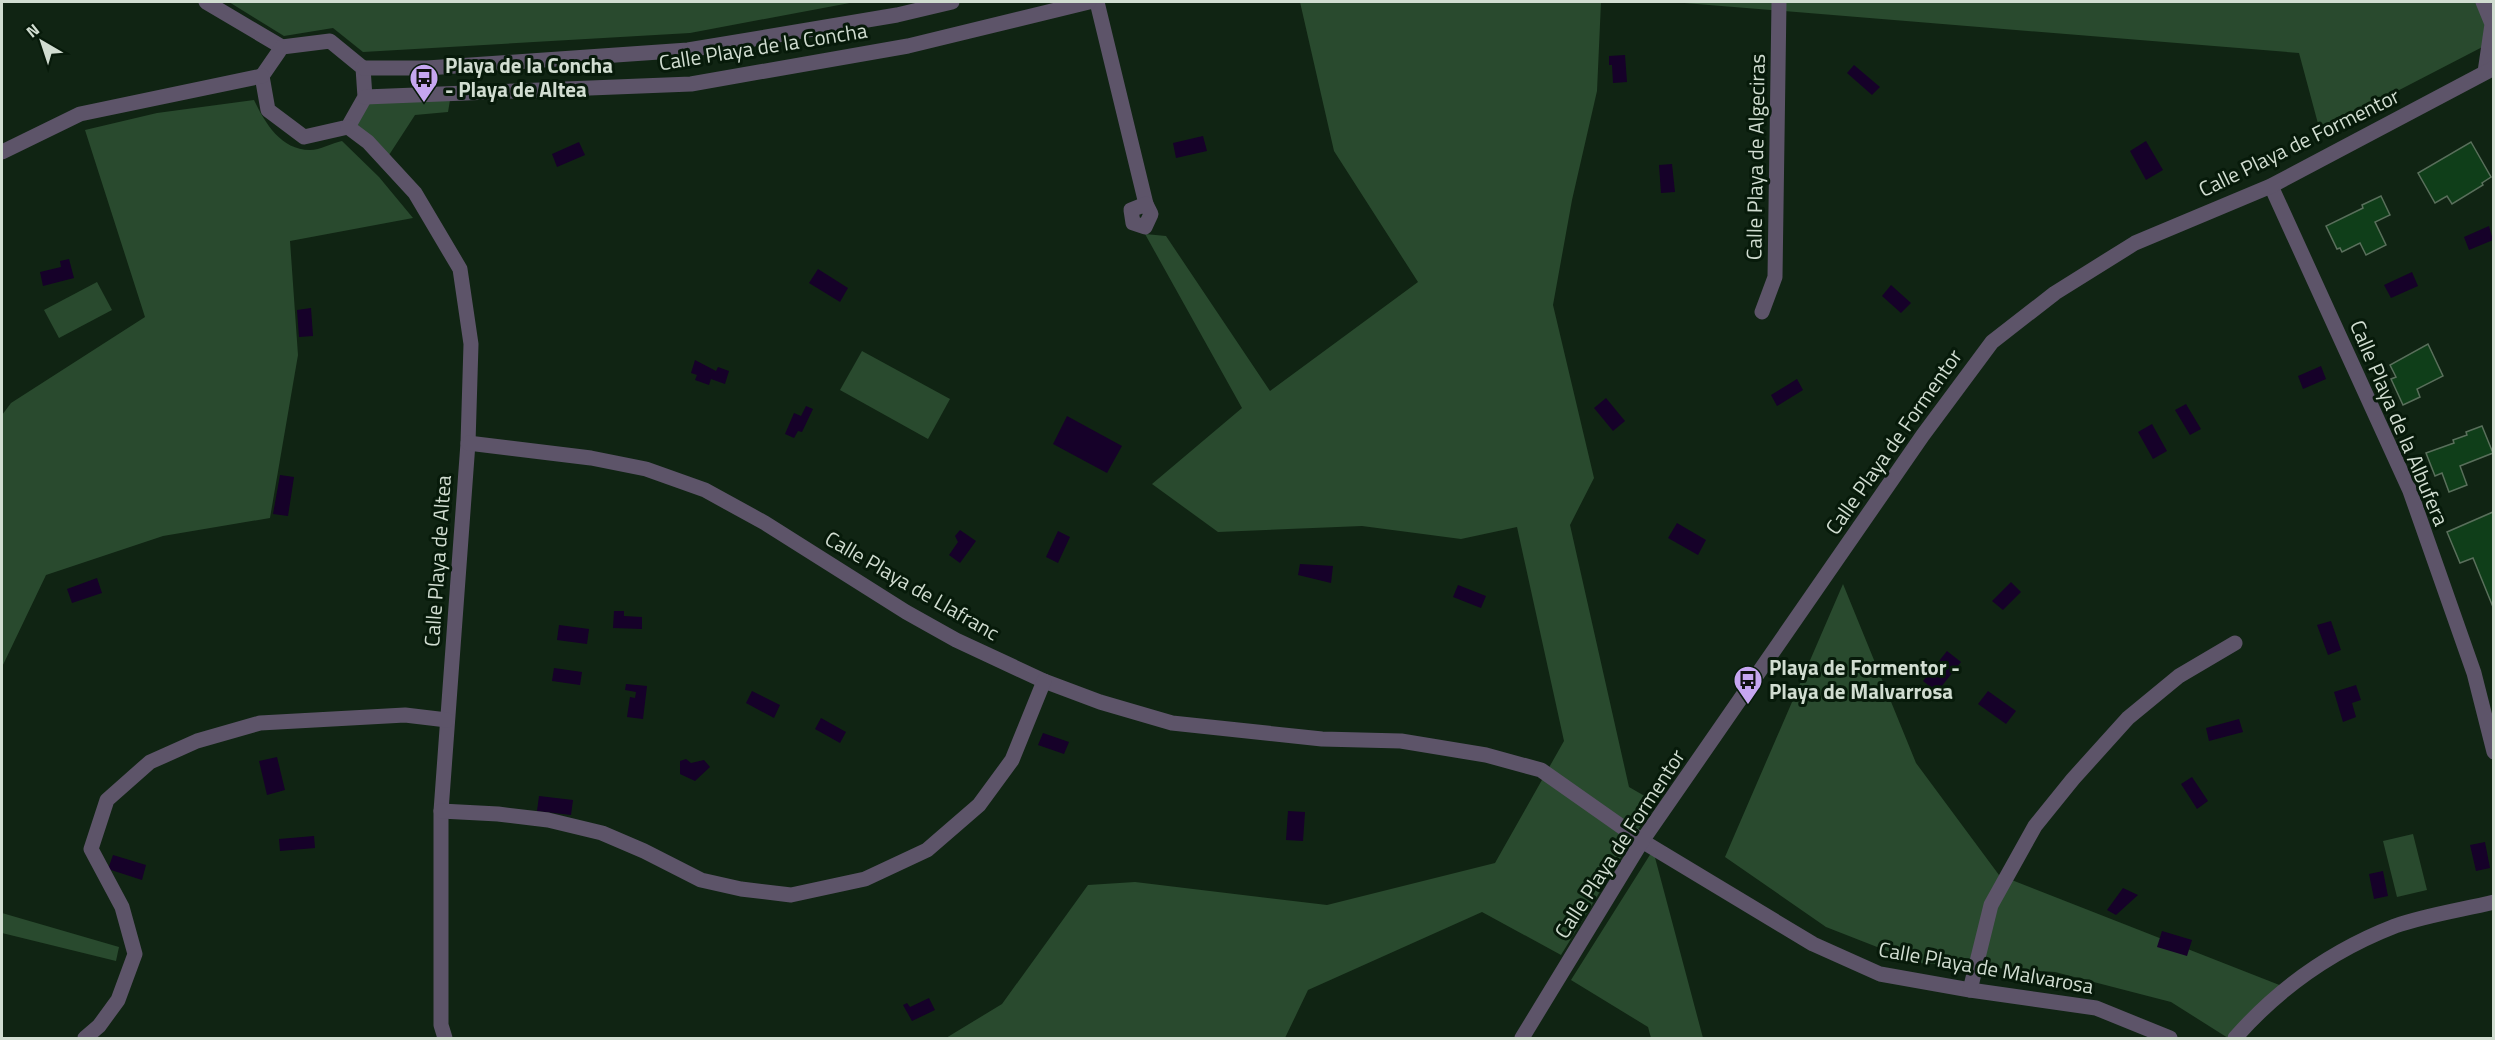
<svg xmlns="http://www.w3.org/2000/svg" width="2495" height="1040" font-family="'Titillium Web',sans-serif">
	<rect width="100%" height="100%" fill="#102413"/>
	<g fill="#294a2e">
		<path d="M 229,2 L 855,2 L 690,33 L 363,52 L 333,28 L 284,36 Z"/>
		<path d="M 1300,2 L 1601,2 L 1597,91 L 1572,200 L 1553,305 L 1594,478 L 1570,525 L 1629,787 L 1655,802 L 1561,955 L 1482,912 L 1308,990 L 1285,1038 L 946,1038 L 1002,1004 L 1088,885 L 1135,882 L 1327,905 L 1495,863 L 1564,741 L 1517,527 L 1461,539 L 1362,526 L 1218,532 L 1152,484 L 1242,408 L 1145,234 L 1166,236 L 1270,391 L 1418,282 L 1334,151 Z"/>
		<path d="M 1672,2 L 2493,2 L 2494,41 L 2320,131 L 2299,53 Z"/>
		<path d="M 254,100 C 265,123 281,150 310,150 C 320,150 332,143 342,141 L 379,177 L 413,218 L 290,241 L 298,355 L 270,518 L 163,536 L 46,575 L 2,667 L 2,415 L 11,403 L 145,317 L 85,130 L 157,113 Z"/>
		<path d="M 450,100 L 448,112 L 415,115 L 389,155 L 356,124 L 368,101 Z"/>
		<path d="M 97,282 L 112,310 L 59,338 L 44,310 Z"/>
		<path d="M 862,351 L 950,399 L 928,439 L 840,390 Z"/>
		<path d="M 1843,584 L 1916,763 L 1999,875 L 2282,986 L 2228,1038 L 2171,1002 L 2055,972 L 1918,963 L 1826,927 L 1725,857 Z"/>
		<path d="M 2413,834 L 2427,890 L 2397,897 L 2383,841 Z"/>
		<path d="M 1653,850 L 1703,1038 L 1651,1038 L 1648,1027 L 1571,980 Z"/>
		<path d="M 2,913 L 119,947 L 116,961 L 2,933 Z"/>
	</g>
	<g fill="#160129">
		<path d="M 1625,55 L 1627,82 L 1613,83 L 1612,65 L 1609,65 L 1609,56 Z"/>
		<path d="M 1854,65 L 1880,87 L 1872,95 L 1847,73 Z"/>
		<path d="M 1203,136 L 1207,151 L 1176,158 L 1173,143 Z"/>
		<path d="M 2146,141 L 2163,170 L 2146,180 L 2130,151 Z"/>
		<path d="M 579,142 L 585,155 L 557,167 L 552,154 Z"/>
		<path d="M 1672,164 L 1675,192 L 1661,193 L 1659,165 Z"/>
		<path d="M 2489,226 L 2493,240 L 2469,250 L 2464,237 Z"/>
		<path d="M 69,259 L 74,278 L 43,286 L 40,272 L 61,267 L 60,261 Z"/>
		<path d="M 818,269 L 848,288 L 840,302 L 809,283 Z"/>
		<path d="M 2412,272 L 2418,286 L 2391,298 L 2384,285 Z"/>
		<path d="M 1891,285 L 1911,303 L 1901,313 L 1882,296 Z"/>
		<path d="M 311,308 L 313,336 L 299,337 L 297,310 Z"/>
		<path d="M 695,360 L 716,371 L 718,367 L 729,371 L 725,384 L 711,379 L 709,385 L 695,380 L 697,375 L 691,373 Z"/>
		<path d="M 2321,366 L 2326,379 L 2303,389 L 2298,376 Z"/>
		<path d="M 1797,379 L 1803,390 L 1777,406 L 1771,395 Z"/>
		<path d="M 1606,398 L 1625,421 L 1613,431 L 1594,408 Z"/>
		<path d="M 2186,404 L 2201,429 L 2190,435 L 2175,410 Z"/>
		<path d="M 806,406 L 813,409 L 802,432 L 798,431 L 794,438 L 785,434 L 794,413 L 801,416 Z"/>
		<path d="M 1067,416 L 1122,446 L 1107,473 L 1053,444 Z"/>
		<path d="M 2152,424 L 2167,451 L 2153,459 L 2138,432 Z"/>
		<path d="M 280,475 L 294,477 L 288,516 L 273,514 Z"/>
		<path d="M 1677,523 L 1706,540 L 1698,555 L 1668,538 Z"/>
		<path d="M 960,530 L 976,541 L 960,563 L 949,555 L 958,542 L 955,536 Z"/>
		<path d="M 1058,531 L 1070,537 L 1058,563 L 1046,557 Z"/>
		<path d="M 1300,564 L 1333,566 L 1331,583 L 1298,575 Z"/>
		<path d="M 97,578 L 102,593 L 72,603 L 67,589 Z"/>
		<path d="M 2011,582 L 2021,592 L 2003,610 L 1992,601 Z"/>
		<path d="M 1458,585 L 1486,596 L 1481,608 L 1453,597 Z"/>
		<path d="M 614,611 L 624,611 L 624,616 L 642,617 L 642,629 L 613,628 Z"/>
		<path d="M 2331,621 L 2341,650 L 2328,655 L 2317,625 Z"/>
		<path d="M 559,625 L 589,629 L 587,644 L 557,640 Z"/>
		<path d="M 1947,651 L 1961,662 L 1937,692 L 1923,681 Z"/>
		<path d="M 554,668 L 582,672 L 580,685 L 552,681 Z"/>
		<path d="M 626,684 L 647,686 L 643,719 L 627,717 L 630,697 L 635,698 L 636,692 L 625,690 Z"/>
		<path d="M 2356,685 L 2361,700 L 2352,703 L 2356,717 L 2343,722 L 2334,692 Z"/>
		<path d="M 752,691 L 780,705 L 774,718 L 746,703 Z"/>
		<path d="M 1988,691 L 2016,711 L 2006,724 L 1978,704 Z"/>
		<path d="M 821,718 L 846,732 L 840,743 L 815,729 Z"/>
		<path d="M 2239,719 L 2243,732 L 2209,741 L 2206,728 Z"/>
		<path d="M 1043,733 L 1069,742 L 1064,754 L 1038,745 Z"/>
		<path d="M 277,757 L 285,790 L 267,795 L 259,761 Z"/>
		<path d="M 686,759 L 691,763 L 704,760 L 710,767 L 695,781 L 680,774 L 680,761 Z"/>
		<path d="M 2192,777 L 2208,801 L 2197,809 L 2181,784 Z"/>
		<path d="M 539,796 L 573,800 L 571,815 L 537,811 Z"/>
		<path d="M 1288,811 L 1305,812 L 1303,841 L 1286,840 Z"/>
		<path d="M 314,836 L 315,848 L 280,851 L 279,839 Z"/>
		<path d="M 2485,842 L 2490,868 L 2476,871 L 2470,845 Z"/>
		<path d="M 113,855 L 146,865 L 142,880 L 108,869 Z"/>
		<path d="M 2383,871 L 2388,896 L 2374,899 L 2369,874 Z"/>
		<path d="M 2123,888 L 2138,895 L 2116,915 L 2107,910 Z"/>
		<path d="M 2162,931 L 2192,940 L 2187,956 L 2157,947 Z"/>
		<path d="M 929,998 L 935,1010 L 912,1021 L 903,1005 L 907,1003 L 910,1007 Z"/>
	</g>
	<g fill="#0f3e19" stroke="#596f5b" stroke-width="1.5">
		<path d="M 2471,142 L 2491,177 L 2482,183 L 2483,185 L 2452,204 L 2447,196 L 2435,203 L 2418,173 Z"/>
		<path d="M 2381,196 L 2390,215 L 2375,222 L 2386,245 L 2366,255 L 2360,243 L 2342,252 L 2340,248 L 2337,249 L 2326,226 L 2363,208 L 2362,205 Z"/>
		<path d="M 2428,344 L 2443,376 L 2417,389 L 2420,397 L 2403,405 L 2391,379 L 2396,377 L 2390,365 Z"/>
		<path d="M 2482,426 L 2493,453 L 2460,466 L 2467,485 L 2449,492 L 2442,473 L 2435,476 L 2426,453 L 2454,443 L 2453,440 L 2467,435 L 2466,432 Z"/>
		<path d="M 2493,512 L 2493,607 L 2473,558 L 2460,563 L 2447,532 Z"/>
	</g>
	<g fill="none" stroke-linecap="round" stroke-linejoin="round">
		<g stroke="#5d5469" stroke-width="15">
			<path d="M 206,2 L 282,47"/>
			<path d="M 1097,2 L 1146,204"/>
			<path d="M 2483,2 L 2492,24 L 2485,72"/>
			<path d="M 330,41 L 363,68 L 365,97 L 348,127 L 304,137 L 268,110 L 262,76 L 282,47 Z"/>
			<path d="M 363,68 L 427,68 L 688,50 L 897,15 L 952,2"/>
			<path d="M 365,97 L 691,84 L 908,46 L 1089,2"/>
			<path d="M 348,127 L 368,142 L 415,193 L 460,269 L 471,344 L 468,443 L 441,811 L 441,1025 L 445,1038"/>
			<path d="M 2,152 L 80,114 L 262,76"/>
			<path d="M 2271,186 L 2410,491 L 2474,673 L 2494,752"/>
			<path d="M 1146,204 L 1151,214 L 1145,227 L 1133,223 L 1131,210 Z"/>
			<path d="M 1762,312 L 1775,277 L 1779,2"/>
			<path d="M 468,443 L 591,458 L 646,469 L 705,490 L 765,523 L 906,612 L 956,640 L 1044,681 L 1100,702 L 1172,723 L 1322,739 L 1401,741 L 1486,755 L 1541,770 L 1642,841 L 1813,944 L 1880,974 L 1970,990 L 2096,1008 L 2170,1038"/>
			<path d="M 441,811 L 498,814 L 548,820 L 602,833 L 644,851 L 701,880 L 741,889 L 791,895 L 865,879 L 927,850 L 979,805 L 1012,760 L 1044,681"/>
			<path d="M 1970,990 L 1991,905 L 2035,826 L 2073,779 L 2128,718 L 2179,676 L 2235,643"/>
			<path d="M 85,1038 L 99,1026 L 118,1000 L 135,954 L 122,907 L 91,849 L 107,800 L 150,762 L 197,741 L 260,723 L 405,715 L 447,720"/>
			<path d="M 1522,1038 L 1642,841 L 1923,435 L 1992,342 L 2055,293 L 2135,243 L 2271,186 L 2494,68"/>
			<path d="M 2235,1038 C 2278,989 2333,950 2395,926 C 2426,915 2461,910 2494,902"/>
		</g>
	</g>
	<defs>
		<g id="bus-pin" transform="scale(1.5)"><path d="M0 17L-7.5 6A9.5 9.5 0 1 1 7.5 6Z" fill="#c6a6f0" stroke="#071a0a"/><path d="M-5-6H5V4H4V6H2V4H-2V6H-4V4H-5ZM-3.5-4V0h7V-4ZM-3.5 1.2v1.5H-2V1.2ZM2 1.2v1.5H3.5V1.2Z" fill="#111"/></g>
	</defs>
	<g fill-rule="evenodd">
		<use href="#bus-pin" x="424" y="78"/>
		<use href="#bus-pin" x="1748" y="680"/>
	</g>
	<g text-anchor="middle" stroke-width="6" stroke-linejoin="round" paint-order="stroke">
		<g font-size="21" fill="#d1ddd1" stroke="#071a0a">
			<text transform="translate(763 47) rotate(-9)" y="7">Calle Playa de la Concha</text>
			<text transform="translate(2299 143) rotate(-26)" y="7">Calle Playa de Formentor</text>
			<text transform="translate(1756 157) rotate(-89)" y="7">Calle Playa de Algeciras</text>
			<text transform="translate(2399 423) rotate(67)" y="7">Calle Playa de la Albufera</text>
			<text transform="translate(1894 442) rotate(-55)" y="7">Calle Playa de Formentor</text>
			<text transform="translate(438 561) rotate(-86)" y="7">Calle Playa de Altea</text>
			<text transform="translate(912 586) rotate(30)" y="7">Calle Playa de Llafranc</text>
			<text transform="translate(1620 844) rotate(-57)" y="7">Calle Playa de Formentor</text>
			<text transform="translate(1986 968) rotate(10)" y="7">Calle Playa de Malvarosa</text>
		</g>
		<g font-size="21" font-weight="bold" fill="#d1ddd1" stroke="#071a0a" text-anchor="start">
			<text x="445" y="73">Playa de la Concha<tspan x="445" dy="24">- Playa de Altea</tspan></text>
			<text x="1769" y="675">Playa de Formentor -<tspan x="1769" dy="24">Playa de Malvarrosa</tspan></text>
		</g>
	</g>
	<rect width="2495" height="1040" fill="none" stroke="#d1ddd1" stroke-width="6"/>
	<g transform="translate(42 42) rotate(321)" stroke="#071a0a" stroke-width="4.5" paint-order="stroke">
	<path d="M0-4.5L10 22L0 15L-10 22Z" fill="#d1ddd1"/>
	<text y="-9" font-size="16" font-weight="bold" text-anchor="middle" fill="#d1ddd1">N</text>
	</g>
</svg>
